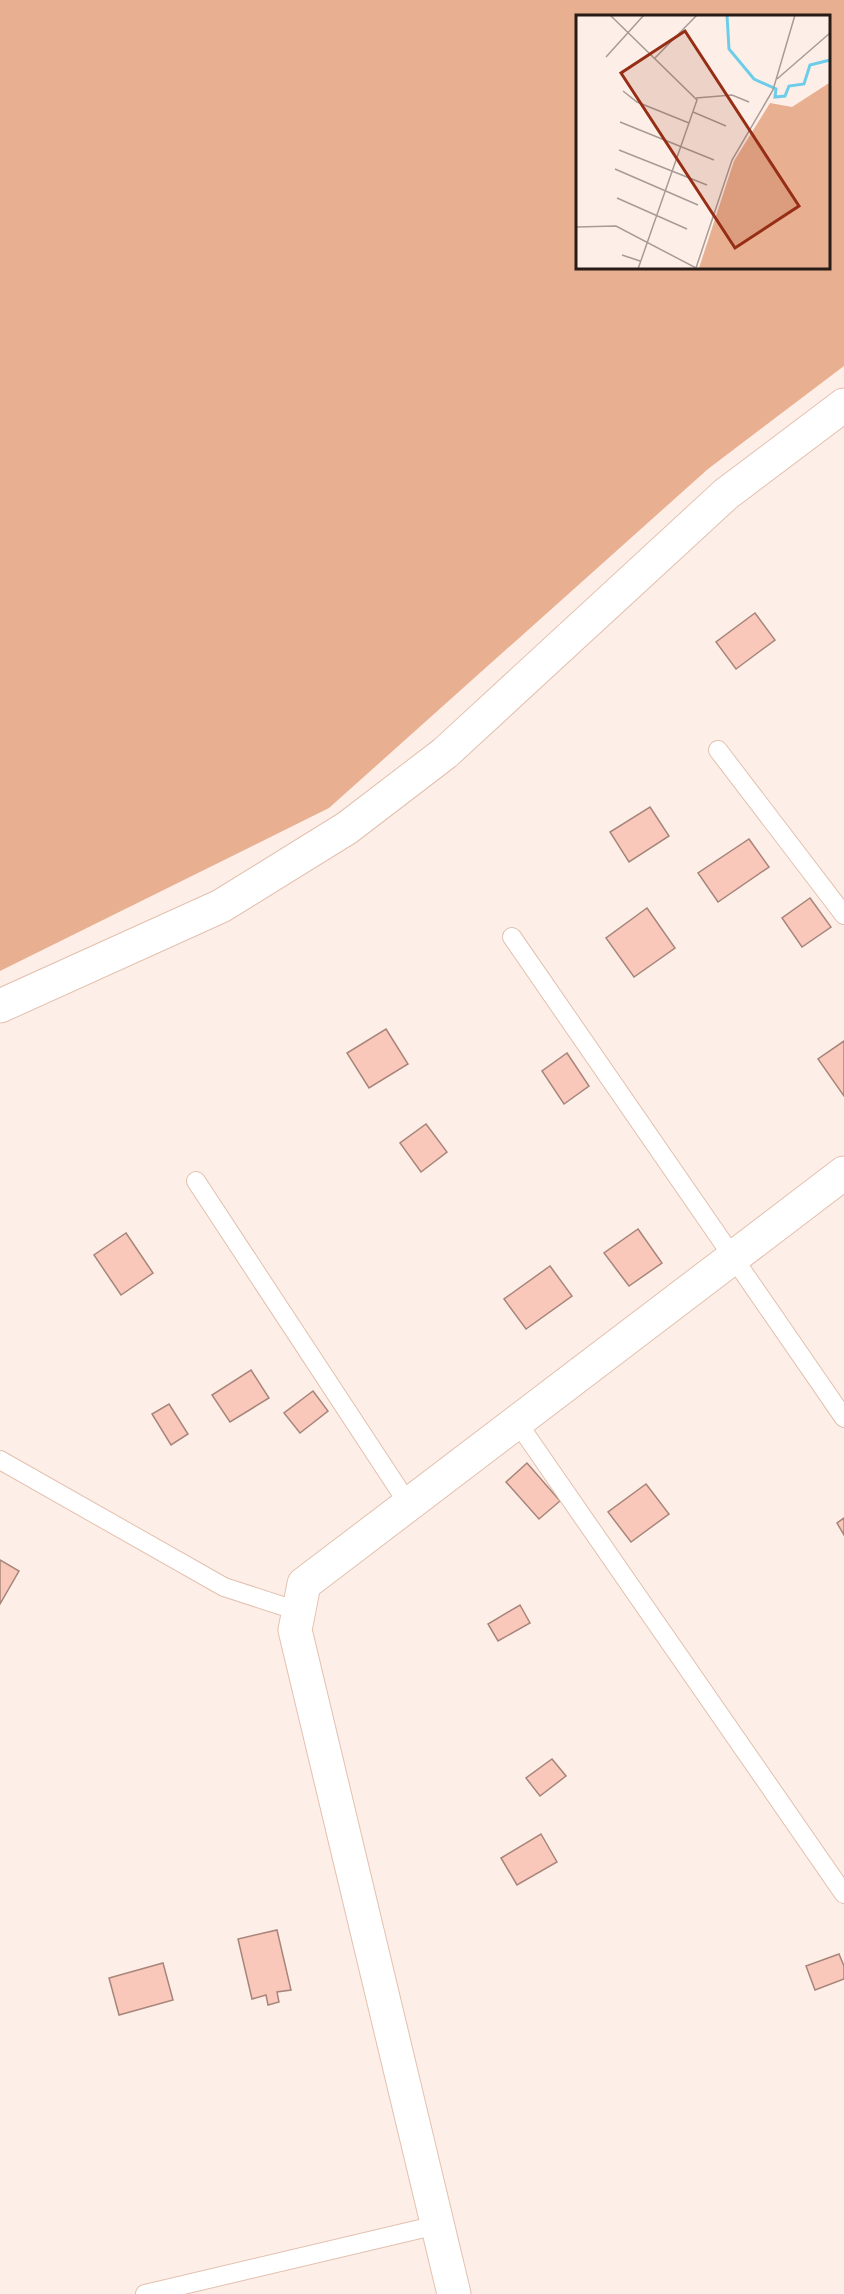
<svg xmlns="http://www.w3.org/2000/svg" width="844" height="2294" font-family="'Open Sans',sans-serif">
	<rect width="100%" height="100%" fill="#fdefe8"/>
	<path fill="#e9af91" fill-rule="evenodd" d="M 0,0 L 844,0 L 844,366 L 708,469 L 329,808 L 0,971 ZM 577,16 L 828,16 L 828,267 L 577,267 Z"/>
	<g fill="#f9c8ba" stroke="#a8857a" stroke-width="1.5">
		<path d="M 755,613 L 775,640 L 736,669 L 716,642 Z"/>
		<path d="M 650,807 L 669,836 L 629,862 L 610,832 Z"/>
		<path d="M 749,839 L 769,867 L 718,902 L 698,873 Z"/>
		<path d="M 810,898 L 831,927 L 802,947 L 782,918 Z"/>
		<path d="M 647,908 L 675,948 L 634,977 L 606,938 Z"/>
		<path d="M 386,1029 L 408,1064 L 369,1088 L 347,1053 Z"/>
		<path d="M 844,1041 L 844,1096 L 818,1059 Z"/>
		<path d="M 567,1053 L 589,1086 L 564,1104 L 542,1071 Z"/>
		<path d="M 426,1124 L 447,1152 L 421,1172 L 400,1143 Z"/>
		<path d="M 638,1229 L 662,1263 L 629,1286 L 604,1253 Z"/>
		<path d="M 126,1233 L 153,1273 L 121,1295 L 94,1255 Z"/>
		<path d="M 550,1266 L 572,1296 L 526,1329 L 504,1299 Z"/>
		<path d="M 251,1370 L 269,1398 L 230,1422 L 212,1395 Z"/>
		<path d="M 313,1391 L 328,1411 L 300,1433 L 284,1413 Z"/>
		<path d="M 169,1404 L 188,1434 L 171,1445 L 152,1414 Z"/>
		<path d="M 527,1463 L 560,1501 L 539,1519 L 506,1482 Z"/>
		<path d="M 646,1484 L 669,1514 L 631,1542 L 608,1512 Z"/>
		<path d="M 844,1518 L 844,1535 L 837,1523 Z"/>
		<path d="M 0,1560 L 19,1571 L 0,1604 Z"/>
		<path d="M 520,1605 L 530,1623 L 498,1641 L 488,1624 Z"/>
		<path d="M 552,1759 L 566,1776 L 540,1796 L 526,1778 Z"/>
		<path d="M 541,1834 L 557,1862 L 517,1885 L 501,1858 Z"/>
		<path d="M 277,1930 L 291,1990 L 277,1992 L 279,2002 L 268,2005 L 266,1995 L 252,1999 L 238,1939 Z"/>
		<path d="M 839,1954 L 844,1966 L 844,1979 L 815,1990 L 806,1966 Z"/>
		<path d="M 163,1963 L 173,2000 L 119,2015 L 109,1978 Z"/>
	</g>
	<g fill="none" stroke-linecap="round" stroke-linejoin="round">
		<g stroke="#e3c0ae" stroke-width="20">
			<g id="lane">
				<path d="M 718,750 L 844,915"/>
				<path d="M 512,937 L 844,1418"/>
				<path d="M 196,1181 L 409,1505"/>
				<path d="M 517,1422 L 844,1894"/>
				<path d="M 0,1460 L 224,1587 L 298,1611"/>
				<path d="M 145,2294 L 437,2225"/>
			</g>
		</g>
		<g stroke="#e3c0ae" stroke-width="35">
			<g id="street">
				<path d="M 0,1006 L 221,906 L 347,828 L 445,753 L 726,494 L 844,405"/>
				<path d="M 454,2294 L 295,1630 L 304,1584 L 844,1173"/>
			</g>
		</g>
		<use href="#lane" stroke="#fff" stroke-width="18"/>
		<use href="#street" stroke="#fff" stroke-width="33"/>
	</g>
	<g transform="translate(576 15)">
		<rect width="254" height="254" fill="#fdefe8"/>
		<path d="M 253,68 L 253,253 L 123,253 L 158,146 L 194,88 L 216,92 Z" fill="#e9af91"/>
		<path fill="none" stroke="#6dcde9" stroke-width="3" d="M 151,0 L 153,34 L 178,64 L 200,74 L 199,82 L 209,81 L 213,71 L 228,69 L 234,50 L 254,45"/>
		<path fill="none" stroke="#a89b94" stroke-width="1.5" d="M 34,0 L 121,85 L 62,254M 30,42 L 68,0M 79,43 L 121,0M 201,64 L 254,18M 47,76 L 61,87 L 113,108M 120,83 L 156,80 L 173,87M 117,97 L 150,111M 44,107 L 138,145M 43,135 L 131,170M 39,154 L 122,190M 41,183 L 111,214M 0,212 L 40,211 L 120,253 L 156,145 L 197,75 L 219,0M 46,240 L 64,246"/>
		<path fill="#962d15" fill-opacity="0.15" stroke="#962d15" stroke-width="3" d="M 109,16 L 223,191 L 159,233 L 45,58 Z"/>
		<rect width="254" height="254" fill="none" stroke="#291c16" stroke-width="3"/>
	</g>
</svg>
